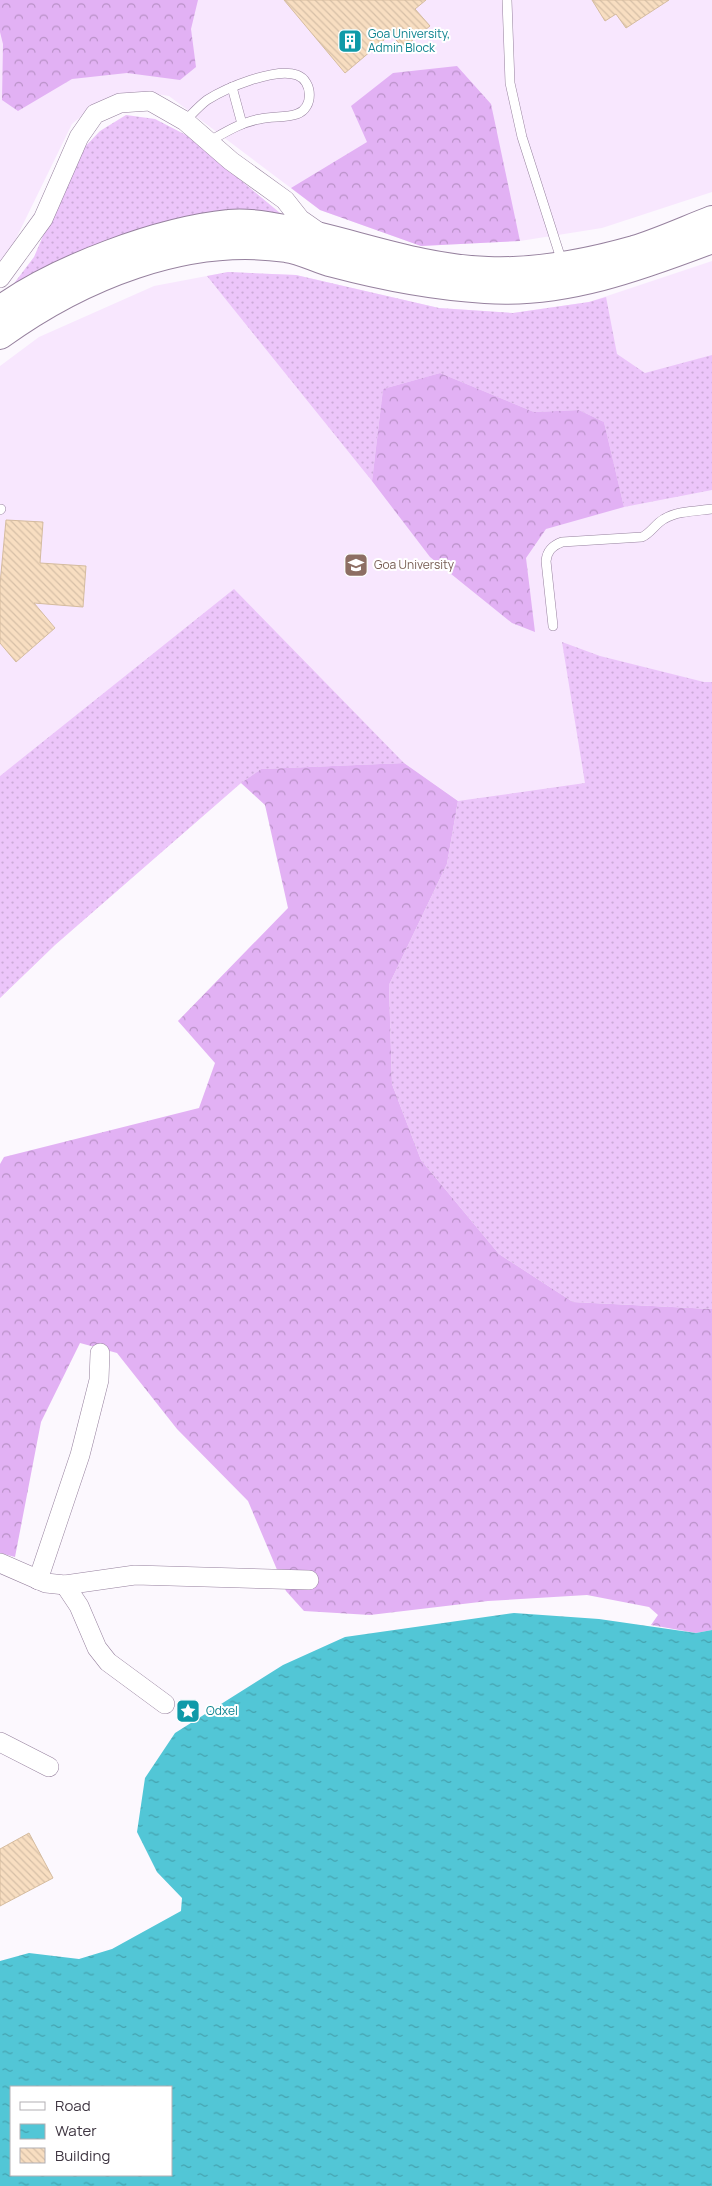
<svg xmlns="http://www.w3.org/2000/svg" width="712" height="2186" font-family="Manrope,sans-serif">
	<defs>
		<pattern id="grass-dots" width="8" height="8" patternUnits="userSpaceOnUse" patternTransform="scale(1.25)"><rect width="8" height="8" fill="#ecc5fa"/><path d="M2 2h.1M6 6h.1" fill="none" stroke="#cbaad8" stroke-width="1.8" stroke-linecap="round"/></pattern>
		<pattern id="forest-crowns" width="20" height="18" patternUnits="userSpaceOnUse" patternTransform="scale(1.25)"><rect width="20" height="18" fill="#e2b1f4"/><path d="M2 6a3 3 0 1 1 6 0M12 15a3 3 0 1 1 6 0" fill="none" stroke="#b991c7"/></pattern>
		<pattern id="water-ripples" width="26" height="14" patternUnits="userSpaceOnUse" patternTransform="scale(1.25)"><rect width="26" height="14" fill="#52c6d6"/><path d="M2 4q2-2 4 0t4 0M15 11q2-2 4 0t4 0" fill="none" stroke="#45a2af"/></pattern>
		<pattern id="building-back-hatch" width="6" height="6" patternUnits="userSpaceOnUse" patternTransform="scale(1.25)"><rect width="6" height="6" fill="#f8dec1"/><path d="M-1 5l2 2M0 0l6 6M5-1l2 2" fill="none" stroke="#d6bfa7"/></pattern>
	</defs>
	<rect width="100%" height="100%" fill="#fcf8fe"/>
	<g fill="#f8e7fe">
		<path d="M 0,0 L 712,0 L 712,192 L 602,228 L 520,241 L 421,246 L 320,210 L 169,96 L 144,92 L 124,95 L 90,109 L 72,124 L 7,257 L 0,264 Z"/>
		<path d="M 712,261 L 712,978 L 404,763 L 261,769 L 241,783 L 55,945 L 0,998 L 0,366 L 39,337 L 154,286 L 228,272 L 296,275 L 439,308 L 513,313 L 589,302 Z"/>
	</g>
	<g fill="url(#grass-dots)">
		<path d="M 126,115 L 155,119 L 188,136 L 292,223 L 9,290 L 34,257 L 78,154 L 100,131 Z"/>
		<path d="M 228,272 L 296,275 L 439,308 L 513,313 L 589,302 L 606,297 L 617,354 L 645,373 L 712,355 L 712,490 L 624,507 L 604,422 L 579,410 L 534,412 L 440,373 L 383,389 L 372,481 L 207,276 Z"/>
		<path d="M 234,589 L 404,763 L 261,769 L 241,783 L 55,945 L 0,998 L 0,776 Z"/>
		<path d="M 562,642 L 600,656 L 704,682 L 712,682 L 712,1309 L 573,1302 L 499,1254 L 421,1160 L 392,1084 L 389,985 L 447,864 L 458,801 L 585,783 Z"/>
	</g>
	<g fill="url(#forest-crowns)">
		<path d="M 0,0 L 198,0 L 191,29 L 196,67 L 180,80 L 127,73 L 72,79 L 18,111 L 2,100 L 3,44 L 0,32 Z"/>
		<path d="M 457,66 L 491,104 L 520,241 L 421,246 L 320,210 L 291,188 L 367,142 L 351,106 L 393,73 Z"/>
		<path d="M 440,373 L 534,412 L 579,410 L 604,422 L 624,507 L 546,529 L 526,558 L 535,632 L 512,623 L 430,557 L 372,481 L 383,389 Z"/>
		<path d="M 404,763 L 458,801 L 447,864 L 389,985 L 392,1084 L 421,1160 L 499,1254 L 573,1302 L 712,1309 L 712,1630 L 696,1633 L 651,1625 L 658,1615 L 649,1607 L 587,1595 L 488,1601 L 370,1615 L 304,1611 L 286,1591 L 248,1501 L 177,1429 L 117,1353 L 80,1343 L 41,1422 L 15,1557 L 0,1553 L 0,1164 L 4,1157 L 199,1108 L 215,1063 L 178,1021 L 288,908 L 265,805 L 241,783 L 261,769 Z"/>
	</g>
	<path fill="url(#water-ripples)" fill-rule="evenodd" d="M 514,1613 L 599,1619 L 696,1633 L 712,1630 L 712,2186 L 0,2186 L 0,1961 L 29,1953 L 79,1959 L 112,1949 L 181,1911 L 182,1898 L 157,1872 L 137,1832 L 145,1778 L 175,1733 L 283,1665 L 345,1637 ZM 11,2087 L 171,2087 L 171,2175 L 11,2175 Z"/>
	<g fill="url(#building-back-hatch)" stroke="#d5bc9f">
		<path d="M 284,0 L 426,0 L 415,9 L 430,26 L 403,48 L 391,34 L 345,73 Z"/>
		<path d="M 592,0 L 669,0 L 626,28 L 616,14 L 605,21 Z"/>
		<path d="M 6,520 L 43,522 L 40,563 L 86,566 L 83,607 L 34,603 L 55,628 L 16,662 L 0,643 L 0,584 Z"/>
		<path d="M 29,1833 L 53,1878 L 0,1906 L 0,1849 Z"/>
	</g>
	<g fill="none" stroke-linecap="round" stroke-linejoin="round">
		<g stroke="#96819e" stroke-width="10">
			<g id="service">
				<path d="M 507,0 L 510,83 L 522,137 L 562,262"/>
				<path d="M 232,87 L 242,124"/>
				<path d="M 185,121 C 192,114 199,106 207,100 C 226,88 275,67 297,75 C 313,81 314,108 297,114 C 286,118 271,116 260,119 C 241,122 224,133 208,142"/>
				<path d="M 0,510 L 1,509"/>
				<path d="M 553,626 L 546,561 C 547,551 552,546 562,542 L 642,537 C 651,533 655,524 664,519 C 677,511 697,511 712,509"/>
			</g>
		</g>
		<g stroke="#96819e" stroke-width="20">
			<g id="minor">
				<path d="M 0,278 L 43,219 L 79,137 L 95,114 L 120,103 L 150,101 L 185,121 L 231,161 L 285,200 L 300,219 L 320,233"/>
				<path d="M 0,1563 L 46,1583 L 65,1585 L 135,1575 L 309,1580"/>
				<path d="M 38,1580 L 80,1455 L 99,1380 L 100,1353"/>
				<path d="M 65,1585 L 79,1606 L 97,1648 L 108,1662 L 165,1704"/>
				<path d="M 0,1742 L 49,1767"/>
			</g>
		</g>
		<g stroke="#96819e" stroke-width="28">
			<g id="secondary">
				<path d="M 0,309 C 57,268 159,230 229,223 C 244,221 270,225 285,228 C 353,241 419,268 488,270 C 537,272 588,262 634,249 C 660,241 686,229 712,219"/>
				<path d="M 0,336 C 80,278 186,234 286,249 C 302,251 317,260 333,264 C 382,277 434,287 485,290 C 563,296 641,267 712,240"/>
			</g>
		</g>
		<use href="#service" stroke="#fff" stroke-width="9"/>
		<use href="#minor" stroke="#fff" stroke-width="19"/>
		<use href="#secondary" stroke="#fff" stroke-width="26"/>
	</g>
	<defs>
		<g id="building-square" transform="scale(1.25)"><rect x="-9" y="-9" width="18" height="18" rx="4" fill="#0f9aa8" stroke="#fff"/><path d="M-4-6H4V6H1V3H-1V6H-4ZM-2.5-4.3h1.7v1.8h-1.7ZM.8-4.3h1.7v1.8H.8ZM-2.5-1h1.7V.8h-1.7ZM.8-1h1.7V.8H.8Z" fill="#fff"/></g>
		<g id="university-square" transform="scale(1.25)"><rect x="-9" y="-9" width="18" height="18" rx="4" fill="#8d6e63" stroke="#fff"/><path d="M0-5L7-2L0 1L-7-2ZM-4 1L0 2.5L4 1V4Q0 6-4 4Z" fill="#fff"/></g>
		<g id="sight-square" transform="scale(1.25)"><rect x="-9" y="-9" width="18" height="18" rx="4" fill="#0f9aa8" stroke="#fff"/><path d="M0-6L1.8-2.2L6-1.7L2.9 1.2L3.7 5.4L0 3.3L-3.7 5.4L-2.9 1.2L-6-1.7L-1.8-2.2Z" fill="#fff"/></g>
	</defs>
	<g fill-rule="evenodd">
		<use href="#building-square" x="350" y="41"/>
		<use href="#university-square" x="356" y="565"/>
		<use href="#sight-square" x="188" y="1711"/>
	</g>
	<g text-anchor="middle" stroke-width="4" stroke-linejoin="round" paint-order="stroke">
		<g font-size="12" fill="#0d838f" stroke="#fff" text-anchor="start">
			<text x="368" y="38">Goa University,<tspan x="368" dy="14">Admin Block</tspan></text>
			<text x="206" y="1715">Odxel</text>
		</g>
		<g font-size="12" fill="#785e54" stroke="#fff" text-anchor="start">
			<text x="374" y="569">Goa University</text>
		</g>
	</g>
	<rect x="10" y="2086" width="162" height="90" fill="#ffffff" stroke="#b2afb3"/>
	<rect x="20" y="2102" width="25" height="8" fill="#ffffff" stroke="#b2afb3"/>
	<text x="55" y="2111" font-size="15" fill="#3f3642">Road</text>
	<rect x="20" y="2124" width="25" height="15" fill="url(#water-ripples)" stroke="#b2afb3"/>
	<text x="55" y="2136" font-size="15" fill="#3f3642">Water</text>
	<rect x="20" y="2148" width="25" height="15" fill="url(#building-back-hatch)" stroke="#b2afb3"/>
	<text x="55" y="2161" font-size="15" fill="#3f3642">Building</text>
</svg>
